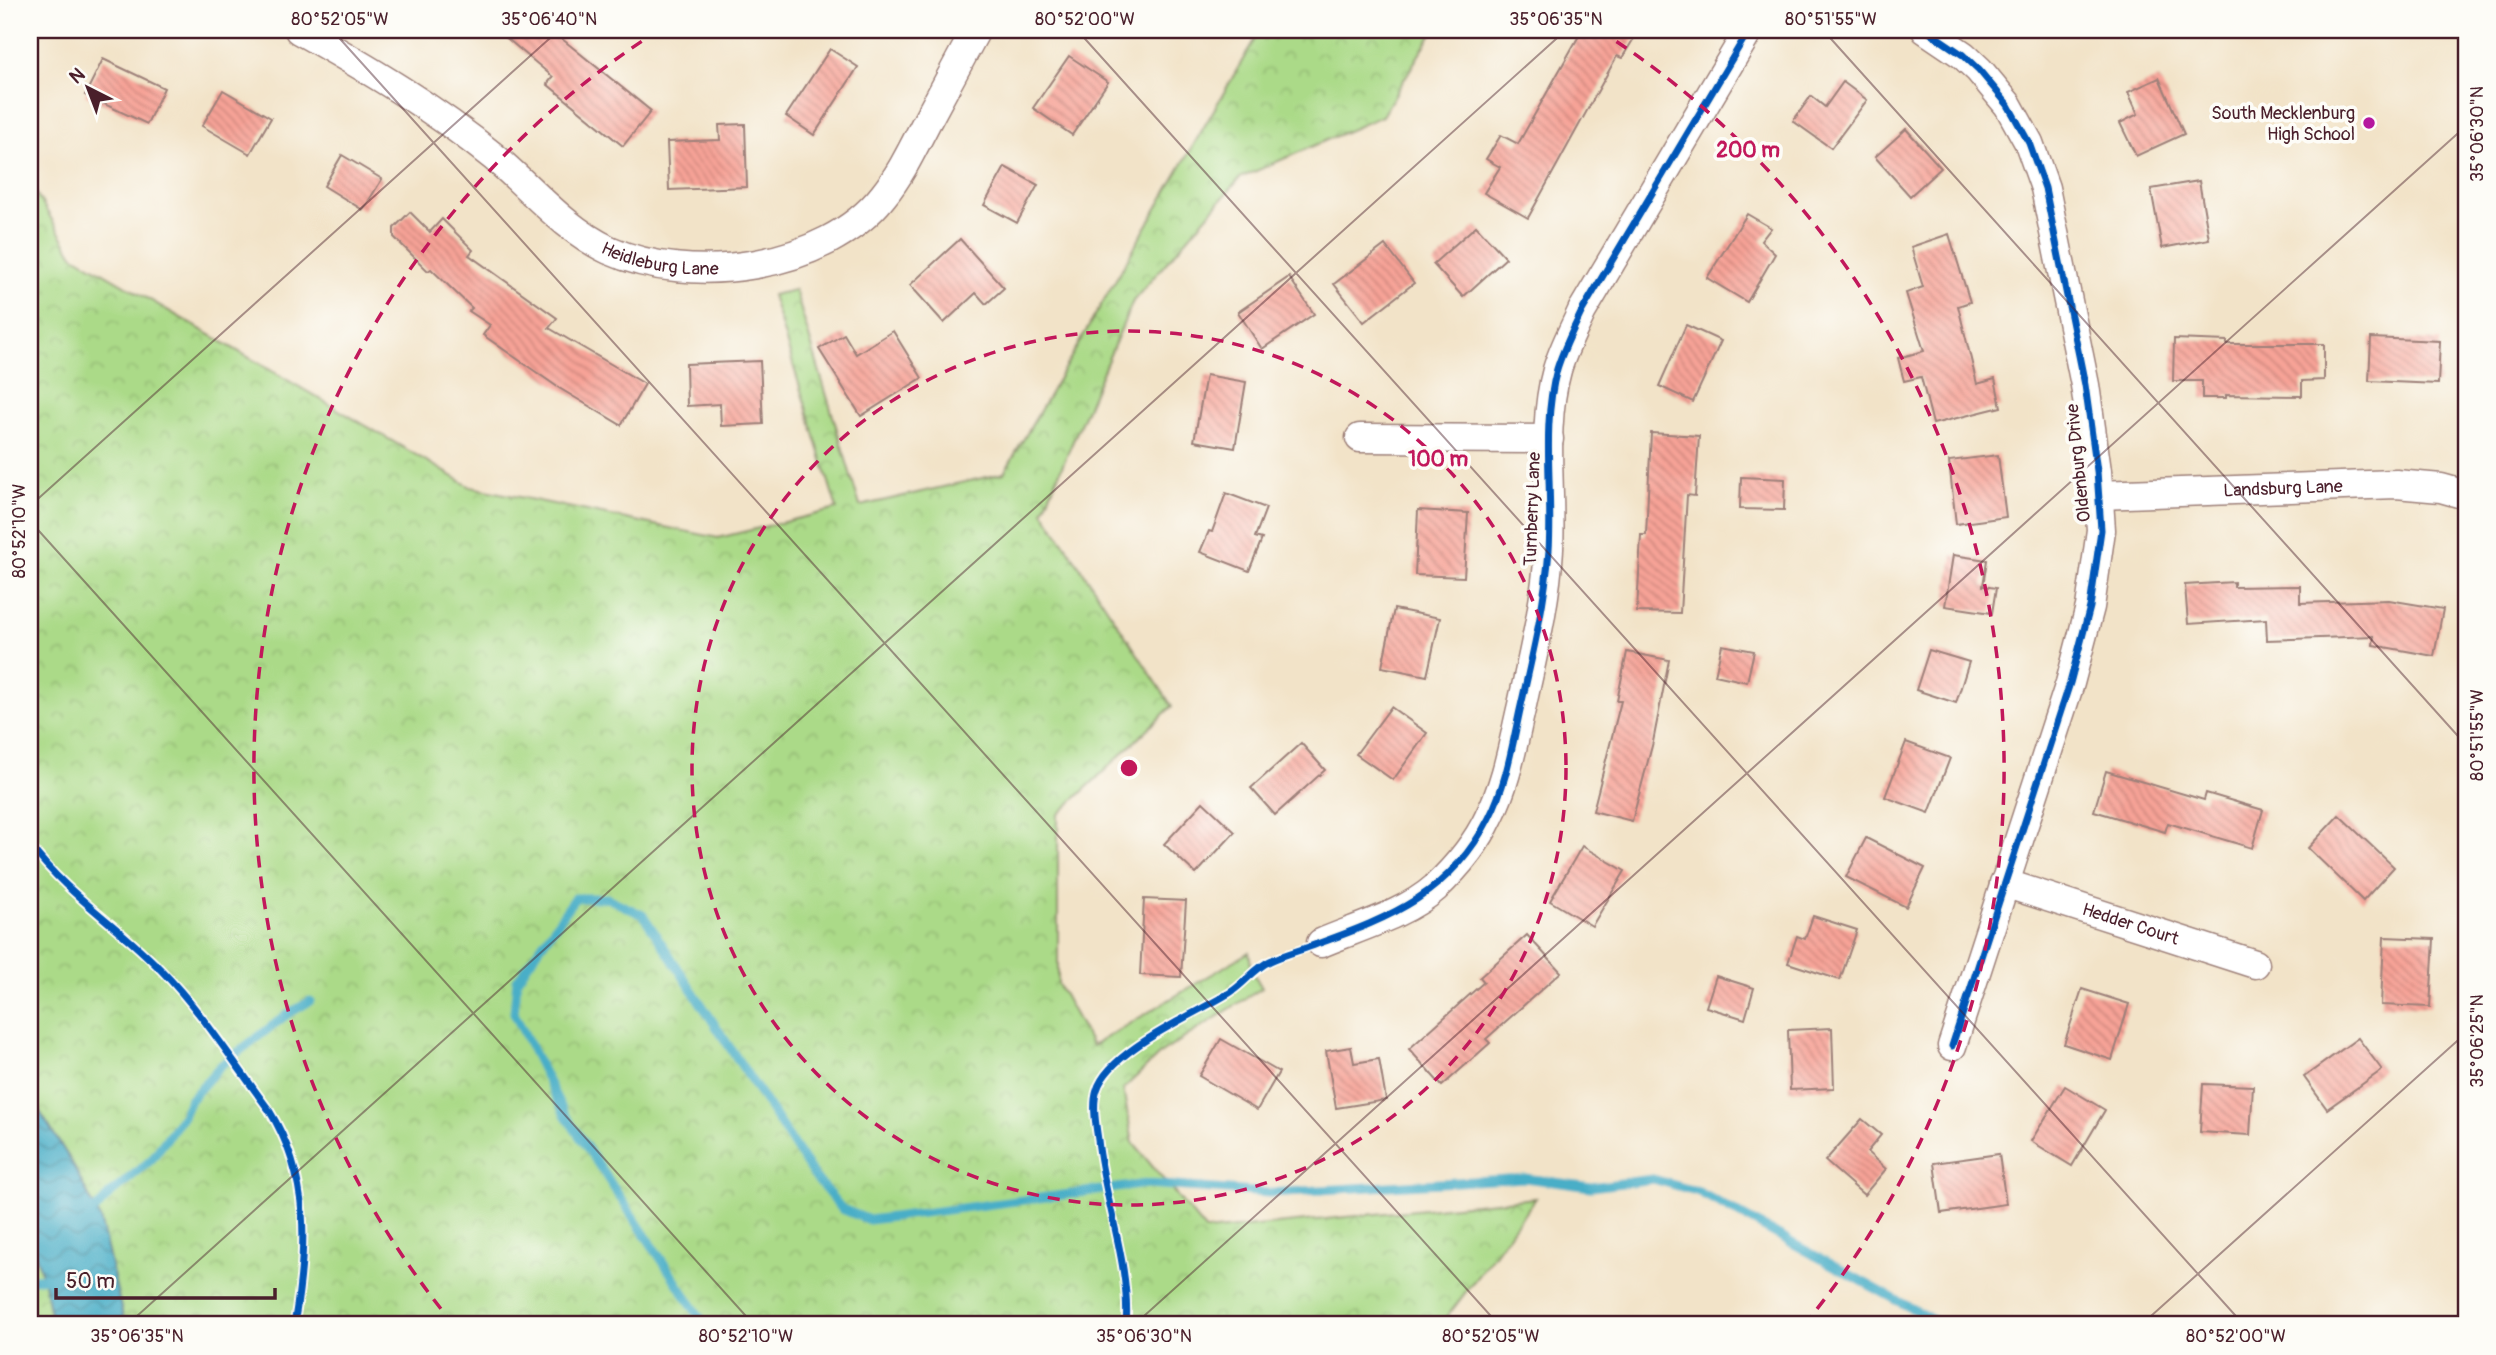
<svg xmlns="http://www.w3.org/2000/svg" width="2496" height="1355" font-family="Pangolin,sans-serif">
	<defs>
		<pattern id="park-crowns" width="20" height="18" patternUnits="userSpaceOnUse" patternTransform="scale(1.75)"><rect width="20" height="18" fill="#abda88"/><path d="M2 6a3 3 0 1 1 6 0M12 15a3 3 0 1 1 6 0" fill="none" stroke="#95bb76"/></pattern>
		<pattern id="water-waves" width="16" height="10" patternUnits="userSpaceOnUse" patternTransform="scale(1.75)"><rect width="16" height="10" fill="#48aec7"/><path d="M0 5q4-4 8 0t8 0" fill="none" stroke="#3e8da2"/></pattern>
		<pattern id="building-back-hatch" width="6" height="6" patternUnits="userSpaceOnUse" patternTransform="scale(1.75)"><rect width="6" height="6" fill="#f7a397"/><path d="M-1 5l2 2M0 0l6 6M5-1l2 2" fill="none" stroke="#ca847b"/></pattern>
	</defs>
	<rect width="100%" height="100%" fill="#fdfcf7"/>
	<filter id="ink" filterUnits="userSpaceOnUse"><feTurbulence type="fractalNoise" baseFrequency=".0143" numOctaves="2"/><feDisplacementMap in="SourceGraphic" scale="14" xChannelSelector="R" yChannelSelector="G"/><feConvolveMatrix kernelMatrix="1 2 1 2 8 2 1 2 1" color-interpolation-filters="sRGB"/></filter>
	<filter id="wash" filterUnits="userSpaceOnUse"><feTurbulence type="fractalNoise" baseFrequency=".00686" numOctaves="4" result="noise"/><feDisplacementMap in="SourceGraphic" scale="28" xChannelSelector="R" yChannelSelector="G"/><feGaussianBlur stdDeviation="1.57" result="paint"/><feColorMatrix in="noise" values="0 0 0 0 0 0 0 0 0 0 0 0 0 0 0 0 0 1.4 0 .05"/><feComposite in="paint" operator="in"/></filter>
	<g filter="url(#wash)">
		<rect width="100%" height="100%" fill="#f2e3c8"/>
		<path fill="url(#park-crowns)" stroke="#7a7c5a" stroke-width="2" d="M 1260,30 L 1434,30 L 1382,116 L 1240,178 L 1133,301 L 1043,511 L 1172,706 L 1058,815 L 1058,984 L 1092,1046 L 1249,952 L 1252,971 L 1262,988 L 1161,1053 L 1123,1089 L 1133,1143 L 1206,1231 L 1536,1198 L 1441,1325 L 30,1325 L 30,183 L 73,255 L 471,487 L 718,538 L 837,509 L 772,295 L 795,290 L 860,506 L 1004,473 Z"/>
		<path fill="url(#water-waves)" stroke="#496679" stroke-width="2" d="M 30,1096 L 71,1161 L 100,1218 L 125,1325 L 52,1325 L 43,1278 L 30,1237 Z"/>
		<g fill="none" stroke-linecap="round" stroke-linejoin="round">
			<g stroke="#48aec7" stroke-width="9">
				<path d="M 89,1217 L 109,1195 L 151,1160 L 183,1116 L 190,1100 L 220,1066 L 285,1016 L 310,1001"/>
				<path d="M 30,1279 L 52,1278"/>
				<path d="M 705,1325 L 564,1113 L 514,1013 L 517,980 L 575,898 L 607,898 L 643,915 L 814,1176 L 842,1209 L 869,1220 L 1147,1184 L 1269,1193 L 1525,1178 L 1591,1187 L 1653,1179 L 1699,1192 L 1942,1325"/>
			</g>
		</g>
		<g id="blocks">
			<g fill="url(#building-back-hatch)">
				<path d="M 497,30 L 551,30 L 651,111 L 623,146 L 547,84 L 553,77 Z"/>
				<path d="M 1574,30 L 1639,30 L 1622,58 L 1617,56 L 1528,218 L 1484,193 L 1500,167 L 1486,159 L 1501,135 L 1518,144 L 1580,34 Z"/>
				<path d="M 830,49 L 858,67 L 814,135 L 786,116 Z"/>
				<path d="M 1069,56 L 1108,82 L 1072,135 L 1033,108 Z"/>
				<path d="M 103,59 L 164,88 L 147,124 L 85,95 Z"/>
				<path d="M 2159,78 L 2184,134 L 2136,156 L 2120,123 L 2138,114 L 2128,92 Z"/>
				<path d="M 1843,82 L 1867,100 L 1831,148 L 1793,121 L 1811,96 L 1825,107 Z"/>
				<path d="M 223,90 L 271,118 L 250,154 L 202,126 Z"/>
				<path d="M 745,124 L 747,187 L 669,190 L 667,142 L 720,140 L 719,125 Z"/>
				<path d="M 1906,129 L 1941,168 L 1910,196 L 1875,157 Z"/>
				<path d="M 342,155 L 382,179 L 363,210 L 324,186 Z"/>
				<path d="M 1005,167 L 1038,185 L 1017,223 L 984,205 Z"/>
				<path d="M 2199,181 L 2209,239 L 2162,248 L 2151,189 Z"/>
				<path d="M 410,212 L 430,232 L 442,219 L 473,250 L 469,255 L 557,318 L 549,328 L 645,384 L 621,425 L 559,388 L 483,335 L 490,325 L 469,311 L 472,308 L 431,269 L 428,271 L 394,237 L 394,228 Z"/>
				<path d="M 1747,214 L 1771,228 L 1761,241 L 1775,254 L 1747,302 L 1707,278 Z"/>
				<path d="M 1476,226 L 1506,258 L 1463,297 L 1433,264 Z"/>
				<path d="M 1949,234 L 1970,302 L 1958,306 L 1977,384 L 1995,379 L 2001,407 L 1933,424 L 1921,377 L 1904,381 L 1898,358 L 1924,351 L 1906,293 L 1923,287 L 1911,247 Z"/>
				<path d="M 960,239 L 1004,288 L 986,304 L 976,293 L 944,323 L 910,285 Z"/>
				<path d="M 1385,245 L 1414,283 L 1364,322 L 1334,284 Z"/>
				<path d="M 1289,277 L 1314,314 L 1262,349 L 1238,312 Z"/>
				<path d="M 1686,325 L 1721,341 L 1693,402 L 1659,386 Z"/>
				<path d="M 893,331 L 922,378 L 861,416 L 819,349 L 844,334 L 856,354 Z"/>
				<path d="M 2371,338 L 2440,341 L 2438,384 L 2369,381 Z"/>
				<path d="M 2174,339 L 2227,341 L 2227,344 L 2324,344 L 2324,380 L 2302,381 L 2302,396 L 2226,395 L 2226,398 L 2202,398 L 2202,381 L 2173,381 Z"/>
				<path d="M 760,361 L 763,424 L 721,426 L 720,404 L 687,406 L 686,364 Z"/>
				<path d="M 1206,375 L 1246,382 L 1235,448 L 1194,441 Z"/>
				<path d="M 1651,433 L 1699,436 L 1695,496 L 1687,495 L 1680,613 L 1637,612 L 1641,535 L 1646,535 Z"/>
				<path d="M 1998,455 L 2006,517 L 1956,524 L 1949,461 Z"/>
				<path d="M 1741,477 L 1785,479 L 1784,510 L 1740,509 Z"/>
				<path d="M 1226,493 L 1266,508 L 1255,537 L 1262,539 L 1249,571 L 1200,552 L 1209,531 L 1212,532 Z"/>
				<path d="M 1418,510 L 1468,513 L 1464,577 L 1415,575 Z"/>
				<path d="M 1953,555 L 1987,560 L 1983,586 L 1996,588 L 1992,613 L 1945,606 Z"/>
				<path d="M 2234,582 L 2234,587 L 2300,586 L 2300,603 L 2389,600 L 2443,609 L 2434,656 L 2373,645 L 2374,636 L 2267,640 L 2266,619 L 2188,624 L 2185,585 Z"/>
				<path d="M 1394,609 L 1440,618 L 1427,676 L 1382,667 Z"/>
				<path d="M 1722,645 L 1754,651 L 1747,682 L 1715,675 Z"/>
				<path d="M 1929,650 L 1969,662 L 1956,703 L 1916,690 Z"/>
				<path d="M 1627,652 L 1669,660 L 1653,742 L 1632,821 L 1593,811 L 1621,701 L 1617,701 Z"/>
				<path d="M 1391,707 L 1427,733 L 1393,780 L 1356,754 Z"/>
				<path d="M 1906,742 L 1950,758 L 1929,813 L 1885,797 Z"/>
				<path d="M 1301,743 L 1325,770 L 1275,815 L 1251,788 Z"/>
				<path d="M 2106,771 L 2204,800 L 2206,793 L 2263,810 L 2252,848 L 2168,823 L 2165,832 L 2094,811 Z"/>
				<path d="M 1203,802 L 1235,832 L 1196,874 L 1164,844 Z"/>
				<path d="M 2339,815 L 2394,867 L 2363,901 L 2308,848 Z"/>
				<path d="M 1866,838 L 1925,868 L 1906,907 L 1846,877 Z"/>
				<path d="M 1582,846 L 1625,871 L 1592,926 L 1550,901 Z"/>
				<path d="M 1144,899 L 1186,901 L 1181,977 L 1140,975 Z"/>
				<path d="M 1813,916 L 1857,930 L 1840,980 L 1788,963 L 1797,936 L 1805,939 Z"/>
				<path d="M 1527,935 L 1561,972 L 1486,1039 L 1490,1043 L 1442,1086 L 1409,1049 L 1484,982 L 1480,977 Z"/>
				<path d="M 2384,937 L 2434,939 L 2430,1007 L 2381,1005 Z"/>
				<path d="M 1716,976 L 1754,988 L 1745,1019 L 1706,1007 Z"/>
				<path d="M 2082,989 L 2129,1004 L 2112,1060 L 2064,1044 Z"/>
				<path d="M 1832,1028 L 1834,1088 L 1790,1090 L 1788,1030 Z"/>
				<path d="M 2358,1038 L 2382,1070 L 2327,1109 L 2304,1077 Z"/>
				<path d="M 1221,1039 L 1279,1072 L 1257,1110 L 1199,1076 Z"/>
				<path d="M 1351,1047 L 1354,1063 L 1379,1059 L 1386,1100 L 1336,1108 L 1326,1051 Z"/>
				<path d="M 2203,1084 L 2253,1086 L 2250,1135 L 2200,1132 Z"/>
				<path d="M 2065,1086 L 2105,1110 L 2072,1166 L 2031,1141 Z"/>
				<path d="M 1862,1119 L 1881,1135 L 1867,1152 L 1886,1169 L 1864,1195 L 1825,1161 Z"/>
				<path d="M 1999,1154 L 2006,1204 L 1941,1213 L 1934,1163 Z"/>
			</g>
		</g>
	</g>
	<g filter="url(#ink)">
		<use href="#blocks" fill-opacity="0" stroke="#9e817a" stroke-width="2"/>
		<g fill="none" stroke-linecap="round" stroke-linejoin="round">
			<g stroke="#9e817a" stroke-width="31">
				<g id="minor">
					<path id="s1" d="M 299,30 C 367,68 434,108 494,157 C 531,188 564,229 609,250 C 690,287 826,269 883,196 C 901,174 913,148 926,123 C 943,92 959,61 976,30"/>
					<path d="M 1926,30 L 1963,55 L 1979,70 L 2008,105 L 2029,143 L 2045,188 L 2085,385 L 2097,471 L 2101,530 L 2090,607 L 2070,683 L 1952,1046"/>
					<path d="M 1360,438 L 1549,439"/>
					<path id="s2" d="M 2099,495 L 2396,484 L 2441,488 L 2466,495"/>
					<path id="s3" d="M 2004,883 L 2255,964"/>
					<path d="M 1321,943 C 1356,928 1406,914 1435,888 C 1456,868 1477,843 1489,817 C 1507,782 1513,743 1522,705 C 1533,654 1546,602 1549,549 C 1552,490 1541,427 1557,370 C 1563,349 1573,331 1582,311 L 1749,30"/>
				</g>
			</g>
			<use href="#minor" stroke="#fff" stroke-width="28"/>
			<g stroke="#fdfcf7" stroke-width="11">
				<g id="cycleway">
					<path d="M 1926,30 L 1963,55 L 1979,70 L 2008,105 L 2029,143 L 2045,188 L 2085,385 L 2097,471 L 2101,530 L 2090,607 L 2070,683 L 1952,1046"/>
					<path d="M 30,845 C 67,895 119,926 161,970 C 202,1012 234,1063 269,1110 C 311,1178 307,1249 294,1325"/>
					<path d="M 1126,1325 C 1131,1267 1104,1199 1098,1140 C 1096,1125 1092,1105 1097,1090 C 1109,1050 1196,1014 1231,992 C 1245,983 1255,968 1270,961 C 1285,954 1302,950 1317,944 C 1392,917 1451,893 1489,818 C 1506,785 1512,747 1520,710 C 1532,657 1545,604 1549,550 C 1553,490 1541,427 1557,369 C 1563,349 1573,330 1582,311 L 1749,30"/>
				</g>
			</g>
			<use href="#cycleway" stroke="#0057b8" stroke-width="7"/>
		</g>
	</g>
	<path fill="none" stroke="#4a1f2b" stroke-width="2" stroke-opacity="0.45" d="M 332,30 L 1499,1325M 1077,30 L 2244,1325M 1823,30 L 2466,745M 30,506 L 559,30M 30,521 L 754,1325M 127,1325 L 1566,30M 1134,1325 L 2466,126M 2141,1325 L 2466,1033"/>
	<g fill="none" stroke="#c2185b" stroke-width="3.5" stroke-dasharray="12 9">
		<circle cx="1129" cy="768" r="437"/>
		<path d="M454 1325A875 875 0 0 1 659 30M1599 30A875 875 0 0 1 1804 1325"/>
	</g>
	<circle fill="#b5179e" stroke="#fdfcf7" stroke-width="2.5" cx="2369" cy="123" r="7"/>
	<g text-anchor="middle" stroke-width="7" stroke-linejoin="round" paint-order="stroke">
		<g font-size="18" fill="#4a1f2b" stroke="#fdfcf7" text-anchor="end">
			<text x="2355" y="119">South Mecklenburg<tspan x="2355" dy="21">High School</tspan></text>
		</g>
		<g font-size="18" fill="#4a1f2b" stroke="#fdfcf7">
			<text dy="6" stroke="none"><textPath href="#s1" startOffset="434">Heidleburg Lane</textPath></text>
			<text transform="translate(2078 463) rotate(-96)" y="6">Oldenburg Drive</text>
			<text dy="6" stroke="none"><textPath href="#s2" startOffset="184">Landsburg Lane</textPath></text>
			<text transform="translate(1532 509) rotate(-88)" y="6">Turnberry Lane</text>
			<text dy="6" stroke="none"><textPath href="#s3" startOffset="133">Hedder Court</textPath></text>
		</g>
	</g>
	<circle cx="1129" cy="768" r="10" fill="#c2185b" stroke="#fdfcf7" stroke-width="3.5"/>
	<g font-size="21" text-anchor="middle" font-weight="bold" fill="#c2185b" stroke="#fdfcf7" stroke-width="7" stroke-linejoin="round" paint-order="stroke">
		<text x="1748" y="157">200 m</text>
		<text x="1438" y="466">100 m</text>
	</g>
	<rect width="2496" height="1355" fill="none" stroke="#fdfcf7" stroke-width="77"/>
	<g transform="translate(88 88) rotate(318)" stroke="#fdfcf7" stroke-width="5" paint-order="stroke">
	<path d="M0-5L12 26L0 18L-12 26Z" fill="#4a1f2b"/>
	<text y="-10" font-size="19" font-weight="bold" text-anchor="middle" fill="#4a1f2b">N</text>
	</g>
	<path d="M56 1288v10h219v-10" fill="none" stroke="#4a1f2b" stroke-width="3.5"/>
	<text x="66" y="1288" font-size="21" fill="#4a1f2b" stroke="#fdfcf7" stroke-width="5" paint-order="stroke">50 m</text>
	<rect x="38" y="38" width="2420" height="1278" fill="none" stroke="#4a1f2b" stroke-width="2.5"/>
	<g font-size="18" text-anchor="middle" fill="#4a1f2b">
		<text x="340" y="25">80°52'05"W</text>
		<text x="549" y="25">35°06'40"N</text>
		<text x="1085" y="25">80°52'00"W</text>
		<text x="1556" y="25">35°06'35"N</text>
		<text x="1831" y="25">80°51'55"W</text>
		<text transform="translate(2477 134) rotate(-90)" y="6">35°06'30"N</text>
		<text transform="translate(19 531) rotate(-90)" y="6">80°52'10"W</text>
		<text transform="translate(2477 735) rotate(-90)" y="6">80°51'55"W</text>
		<text transform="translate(2477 1041) rotate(-90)" y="6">35°06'25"N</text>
		<text x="137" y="1342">35°06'35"N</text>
		<text x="746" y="1342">80°52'10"W</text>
		<text x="1144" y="1342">35°06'30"N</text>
		<text x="1491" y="1342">80°52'05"W</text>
		<text x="2236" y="1342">80°52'00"W</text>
	</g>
</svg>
